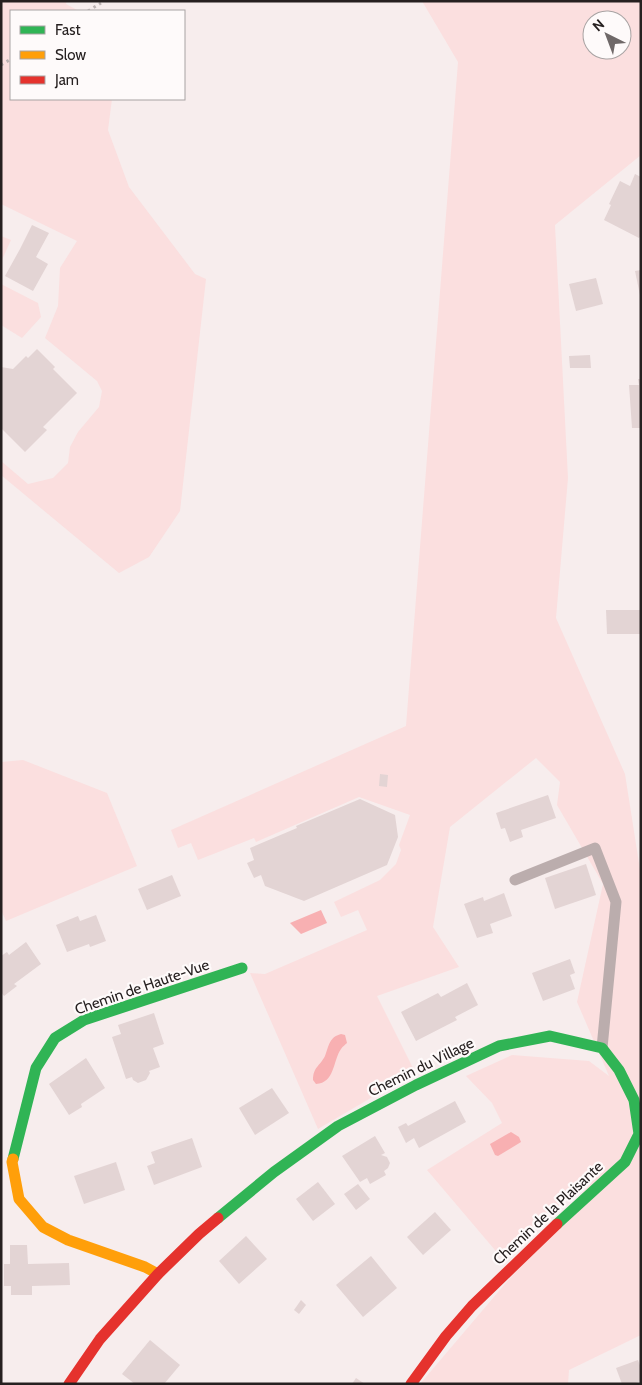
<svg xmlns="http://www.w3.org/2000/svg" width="642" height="1385" font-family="Cabin,sans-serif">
	<rect width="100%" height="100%" fill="#f7eded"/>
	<g fill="#fbdfdf" fill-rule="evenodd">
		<path d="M 1,1 L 67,1 L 66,4 L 79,11 L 11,11 L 11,99 L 112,99 L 108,130 L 129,187 L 195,274 L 206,279 L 180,511 L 149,557 L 119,573 L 1,475 L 1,461 L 28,484 L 53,478 L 68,463 L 70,447 L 78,432 L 99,407 L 102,391 L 97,381 L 45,338 L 58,306 L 60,268 L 77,241 L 1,204 Z"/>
		<path d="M 422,1 L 641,1 L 641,155 L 555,225 L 568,478 L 556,618 L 625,774 L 641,876 L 641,1335 L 569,1370 L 568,1384 L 420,1384 L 607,1164 L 500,1256 L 427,1170 L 502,1123 L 492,1103 L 466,1076 L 512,1055 L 589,1061 L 609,1076 L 577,1002 L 603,884 L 557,805 L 560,782 L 536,758 L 450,827 L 433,927 L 459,967 L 377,996 L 415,1072 L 318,1129 L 250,973 L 265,974 L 367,930 L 358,910 L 341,917 L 334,902 L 380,880 L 396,864 L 401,850 L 399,845 L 410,815 L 359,797 L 256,842 L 254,838 L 198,860 L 191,843 L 178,848 L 171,830 L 406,726 L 458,62 ZM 592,20 L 622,20 L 622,50 L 592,50 Z"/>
		<path d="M 1,236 L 11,240 L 1,262 Z"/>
		<path d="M 1,284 L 38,303 L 41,317 L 22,338 L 1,325 Z"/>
		<path d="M 23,760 L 107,793 L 137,866 L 6,921 L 1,910 L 1,762 Z"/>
	</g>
	<g fill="#f8b0b2">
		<path d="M 321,910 L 327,923 L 301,934 L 290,923 Z"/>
		<path d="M 341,1034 L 345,1035 L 347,1043 C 345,1045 343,1046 341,1049 C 333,1060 335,1083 316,1084 L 313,1080 C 313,1067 320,1066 325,1056 C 329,1046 329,1037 341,1034 Z"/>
		<path d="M 511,1132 L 519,1137 L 521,1142 L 498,1156 L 495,1155 L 490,1144 Z"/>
	</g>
	<g fill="#e3d4d4">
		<path d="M 635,174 L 641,177 L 641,235 L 639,238 L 604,220 L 611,205 L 609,204 L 620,181 L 630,186 Z"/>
		<path d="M 32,225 L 49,233 L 36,257 L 48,264 L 33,291 L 5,276 L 20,249 Z"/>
		<path d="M 641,270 L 641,295 L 640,295 L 635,271 Z"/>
		<path d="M 596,278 L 603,304 L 576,311 L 569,284 Z"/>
		<path d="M 37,349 L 55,367 L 53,369 L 77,393 L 43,427 L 47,430 L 25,452 L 1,428 L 1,367 L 13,369 L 26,356 L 28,358 Z"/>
		<path d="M 590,355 L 591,368 L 570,368 L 569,356 Z"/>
		<path d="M 638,379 L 641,379 L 641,428 L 632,428 L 629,385 L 639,385 Z"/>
		<path d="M 606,610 L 641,610 L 641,634 L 607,634 Z"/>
		<path d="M 380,774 L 388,775 L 387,787 L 379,786 Z"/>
		<path d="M 548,795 L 556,818 L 521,830 L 523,837 L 510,842 L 505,828 L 501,829 L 496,813 Z"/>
		<path d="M 360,799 L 395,815 L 398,837 L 387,865 L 304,901 L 265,886 L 261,875 L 254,878 L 247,863 L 254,860 L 250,848 L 297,828 L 296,826 Z"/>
		<path d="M 586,864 L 596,895 L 555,909 L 545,878 Z"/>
		<path d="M 172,875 L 181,896 L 147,910 L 138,889 Z"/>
		<path d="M 504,893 L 512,916 L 490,924 L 493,933 L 477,938 L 464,904 L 483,897 L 484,901 Z"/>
		<path d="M 96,915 L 106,941 L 90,947 L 89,944 L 67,952 L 56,925 L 78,916 L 80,921 Z"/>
		<path d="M 26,942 L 41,964 L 14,984 L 17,986 L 4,996 L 1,992 L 1,956 L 7,952 L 9,955 Z"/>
		<path d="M 570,959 L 575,973 L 570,975 L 575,989 L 543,1001 L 532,973 Z"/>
		<path d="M 467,983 L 478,1005 L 455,1017 L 457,1020 L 416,1041 L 401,1012 L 438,993 L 441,997 Z"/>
		<path d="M 154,1013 L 164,1044 L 153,1048 L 160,1067 L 149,1071 L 150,1073 L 146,1080 L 138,1083 L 133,1080 L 132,1077 L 126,1079 L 112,1037 L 121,1034 L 118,1025 Z"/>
		<path d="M 86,1058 L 105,1088 L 81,1104 L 82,1107 L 69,1115 L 49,1084 Z"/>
		<path d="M 272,1088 L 289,1113 L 255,1135 L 239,1108 Z"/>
		<path d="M 455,1101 L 466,1122 L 419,1148 L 414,1138 L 406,1143 L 398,1127 L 406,1123 L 408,1126 Z"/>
		<path d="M 375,1136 L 385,1153 L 381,1155 L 387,1157 L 390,1163 L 388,1168 L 384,1171 L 386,1175 L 370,1184 L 367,1178 L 360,1182 L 342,1156 Z"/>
		<path d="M 192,1138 L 202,1167 L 154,1185 L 147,1166 L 155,1163 L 151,1152 Z"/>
		<path d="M 116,1162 L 125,1190 L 84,1204 L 74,1176 Z"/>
		<path d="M 318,1182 L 335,1204 L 313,1221 L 296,1199 Z"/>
		<path d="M 358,1184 L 370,1199 L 356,1210 L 344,1194 Z"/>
		<path d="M 435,1212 L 451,1230 L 423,1255 L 407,1237 Z"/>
		<path d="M 246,1236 L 267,1259 L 239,1284 L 219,1261 Z"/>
		<path d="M 10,1245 L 27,1245 L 28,1264 L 69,1263 L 70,1285 L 32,1286 L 32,1295 L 11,1295 L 11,1286 L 4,1286 L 4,1264 L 10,1264 Z"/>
		<path d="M 371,1256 L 397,1288 L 363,1317 L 336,1285 Z"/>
		<path d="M 301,1300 L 306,1305 L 299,1314 L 294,1310 Z"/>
		<path d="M 150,1340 L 180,1365 L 164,1384 L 135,1384 L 122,1374 Z"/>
		<path d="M 638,1360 L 641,1368 L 641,1381 L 633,1384 L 622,1384 L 616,1368 Z"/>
		<path d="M 356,1378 L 365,1384 L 352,1384 Z"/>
	</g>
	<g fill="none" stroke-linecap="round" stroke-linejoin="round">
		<g stroke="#bcb2b2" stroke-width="3" stroke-dasharray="2.5 4" stroke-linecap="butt">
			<path d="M 88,11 L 101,3"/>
			<path d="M 1,65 L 11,59"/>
		</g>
		<path stroke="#bbadad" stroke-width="11" d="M 515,880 L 595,848 L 616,902 L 602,1048"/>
		<g stroke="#30b455" stroke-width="11">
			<path d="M 13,1159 L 36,1068 L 55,1038 L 84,1020 L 242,968"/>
			<path d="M 218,1218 L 274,1172 L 338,1126 L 416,1085 L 499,1046 L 550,1036 L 602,1048 L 619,1070 L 634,1100 L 639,1134 L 625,1162 L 557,1224"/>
		</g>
		<path stroke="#ff9f0a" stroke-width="11" d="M 13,1159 L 12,1162 L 19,1199 L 43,1227 L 68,1240 L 145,1267 L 158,1274"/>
		<g stroke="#e5322d" stroke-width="11">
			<path d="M 69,1384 L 100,1339 L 158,1274 L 199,1234 L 218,1218"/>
			<path d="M 411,1384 L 446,1336 L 472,1306 L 557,1224"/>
		</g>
	</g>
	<g text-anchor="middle" stroke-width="4.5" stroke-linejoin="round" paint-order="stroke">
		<g font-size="15" fill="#262020" stroke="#fefafa">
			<text transform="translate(142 987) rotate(-19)" y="5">Chemin de Haute-Vue</text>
			<text transform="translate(421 1067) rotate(-26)" y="5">Chemin du Village</text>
			<text transform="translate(548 1213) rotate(-43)" y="5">Chemin de la Plaisante</text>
		</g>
	</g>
	<rect width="642" height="1385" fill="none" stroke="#262020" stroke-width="5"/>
	<rect x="10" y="10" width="175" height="90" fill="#fefafa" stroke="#a8a3a3"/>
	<rect x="20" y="26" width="25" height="8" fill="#30b455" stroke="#a8a3a3"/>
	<text x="55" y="35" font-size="15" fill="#262020">Fast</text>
	<rect x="20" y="51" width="25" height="8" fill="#ff9f0a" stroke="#a8a3a3"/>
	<text x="55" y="60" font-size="15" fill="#262020">Slow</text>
	<rect x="20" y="76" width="25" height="8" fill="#e5322d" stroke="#a8a3a3"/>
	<text x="55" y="85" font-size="15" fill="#262020">Jam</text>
	<g transform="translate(607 35) rotate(318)"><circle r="24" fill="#fefafa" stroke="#a8a3a3"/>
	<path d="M0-4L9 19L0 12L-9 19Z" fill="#6f6868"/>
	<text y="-8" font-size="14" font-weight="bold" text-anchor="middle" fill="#262020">N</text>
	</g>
</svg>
